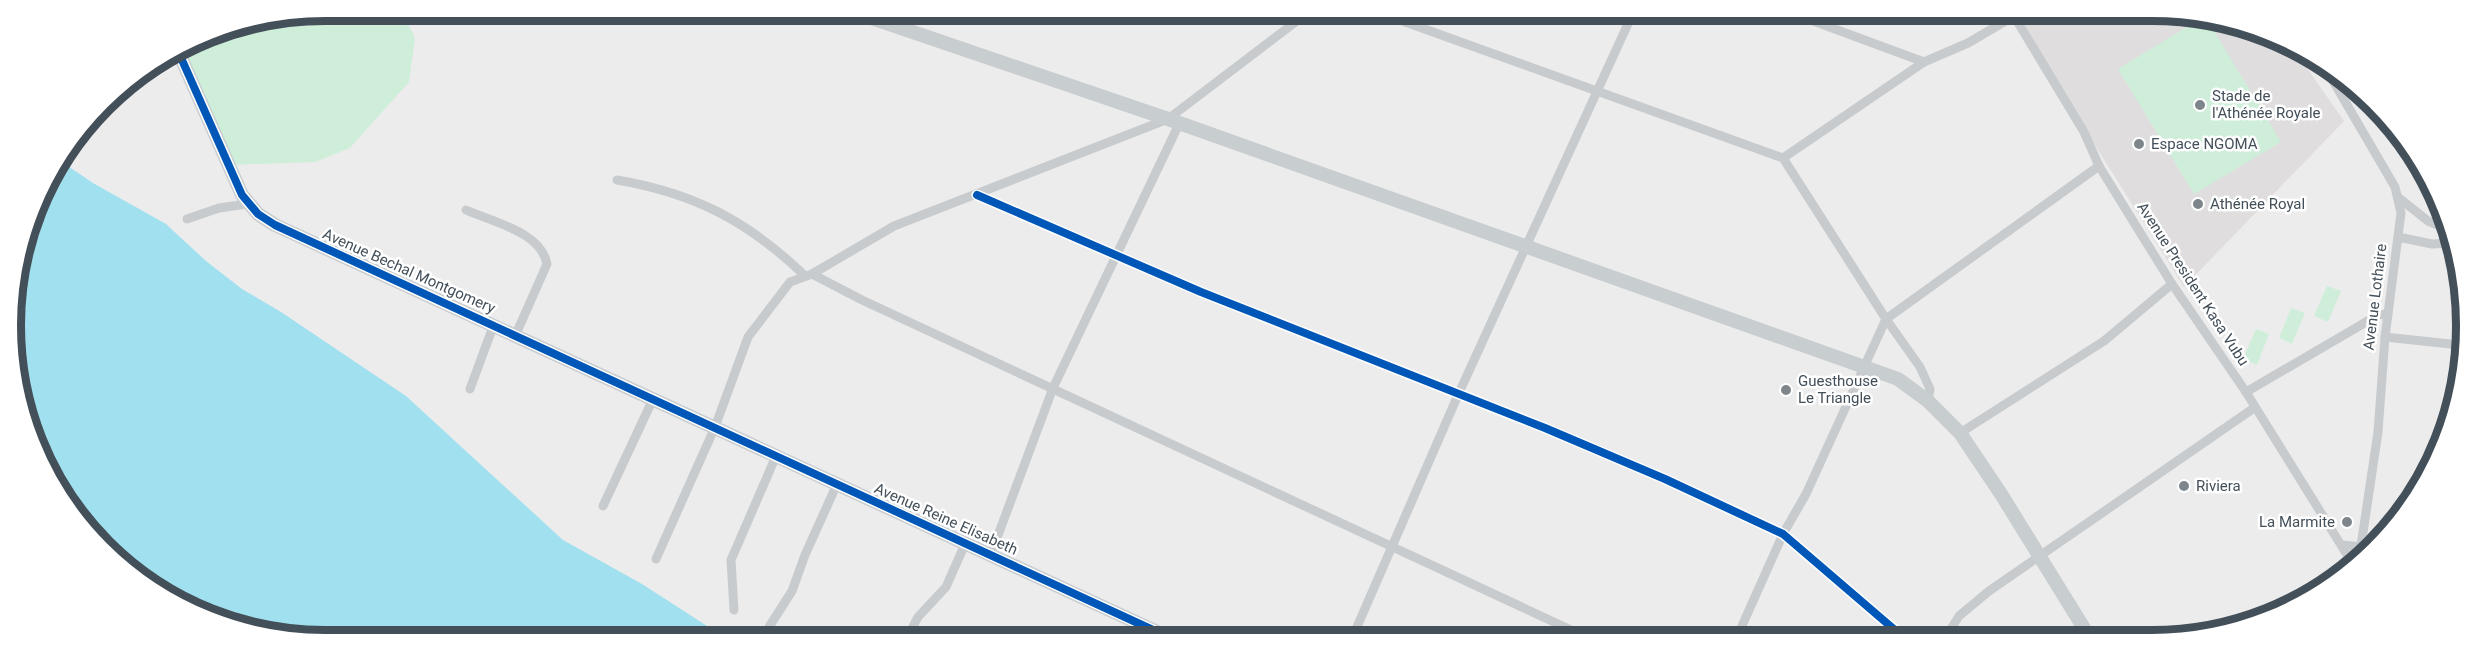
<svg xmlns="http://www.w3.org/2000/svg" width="2477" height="651" font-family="Roboto,sans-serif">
	<rect width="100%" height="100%" fill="#edecec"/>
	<path fill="#dfddde" d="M 2014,16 L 2213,16 L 2295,51 L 2344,121 L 2184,287 Z"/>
	<g fill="#ceeeda">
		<path d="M 326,11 L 402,11 L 415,38 L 409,82 L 350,148 L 315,162 L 229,165 L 184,47 L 205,34 Z"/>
		<path d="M 2205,16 L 2281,142 L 2194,194 L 2118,69 Z"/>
		<path d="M 2327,286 L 2341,291 L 2328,322 L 2314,316 Z"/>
		<path d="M 2291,308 L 2305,313 L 2292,344 L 2279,338 Z"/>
		<path d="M 2256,329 L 2269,334 L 2257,365 L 2243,359 Z"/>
	</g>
	<path fill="#a1e0ef" d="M 62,162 L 93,183 L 166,224 L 206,261 L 242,289 L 281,312 L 406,396 L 563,540 L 642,584 L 721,635 L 264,635 L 151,588 L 75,517 L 21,407 L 11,305 L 43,186 Z"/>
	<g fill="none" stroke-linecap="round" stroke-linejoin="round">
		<g stroke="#c8cbcd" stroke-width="9">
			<path d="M 1383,14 L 1783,158 L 1886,319 L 1920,367 L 1930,389 L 1928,401"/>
			<path d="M 1797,15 L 1924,62"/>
			<path d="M 2014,16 L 2084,132 L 2099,166 L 2172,284 L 2246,392 L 2354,566"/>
			<path d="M 2322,62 L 2395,187 L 2401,213 L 2385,337 L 2378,432 L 2361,546"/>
			<path d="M 1783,158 L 1924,62 L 1968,43 L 2014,16"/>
			<path d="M 617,180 C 694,193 748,221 804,275"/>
			<path d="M 977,195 L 1201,292 L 1545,428 L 1665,479 L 1783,534 L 1903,637"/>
			<path d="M 2399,198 L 2428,221 L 2445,228"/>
			<path d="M 466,210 C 493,222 541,232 547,264 L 516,334"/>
			<path d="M 187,219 L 219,208 L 247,204"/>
			<path d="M 2398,237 L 2432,244 L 2452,243"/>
			<path d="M 812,274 L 862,300 L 1586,637"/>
			<path d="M 2385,337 L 2460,345"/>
			<path d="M 470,389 L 494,324"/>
			<path d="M 2246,392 L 2378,315 L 2388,314"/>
			<path d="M 1960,433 L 2104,341 L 2172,284"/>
			<path d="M 603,506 L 653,399"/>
			<path d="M 2343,545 L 2371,548"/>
			<path d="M 991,554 L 1053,388 L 1179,124"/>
			<path d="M 656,559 L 715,427 L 748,337 L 790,282 L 812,274 L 894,226 L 1168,119 L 1306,14"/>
			<path d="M 734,610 L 731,560 L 776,456"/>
			<path d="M 769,627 L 792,591 L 805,555 L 837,484"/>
			<path d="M 908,636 L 918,617 L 946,587 L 965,544"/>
			<path d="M 1353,636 L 1458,395 L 1632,15"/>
			<path d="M 1737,637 L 1783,534 L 1806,494 L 1886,319 L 2099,166"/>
			<path d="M 1946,637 L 1959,616 L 1989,591 L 2254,408"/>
		</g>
		<g stroke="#c8cdd0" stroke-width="14">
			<path d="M 854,12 L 1168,119 L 1898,379 L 1928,401 L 1960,433 L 2001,494 L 2090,638"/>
			<path d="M 178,51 L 242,195 L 258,214 L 275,225 L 1166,636"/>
		</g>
		<g stroke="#fff" stroke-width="11">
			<g id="cycleway">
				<path d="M 178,51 L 242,195 L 258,214 L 275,225 L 1166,636"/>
				<path d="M 977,195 L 1201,292 L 1545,428 L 1665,479 L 1783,534 L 1903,637"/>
			</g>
		</g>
		<use href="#cycleway" stroke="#0057b8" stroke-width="8"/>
	</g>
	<g fill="#7e868c" stroke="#fff" stroke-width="2">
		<circle cx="2200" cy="105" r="6"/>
		<circle cx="2139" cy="144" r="6"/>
		<circle cx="2198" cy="204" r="6"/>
		<circle cx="1786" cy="390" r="6"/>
		<circle cx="2184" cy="486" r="6"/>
		<circle cx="2347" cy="522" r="6"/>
	</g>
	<g text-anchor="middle" stroke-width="5" stroke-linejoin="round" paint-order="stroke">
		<g font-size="15" fill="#434f59" stroke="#fff" text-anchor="start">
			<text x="2212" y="101">Stade de<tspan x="2212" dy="17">l'Athénée Royale</tspan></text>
			<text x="2151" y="149">Espace NGOMA</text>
			<text x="2210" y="209">Athénée Royal</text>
			<text x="1798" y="386">Guesthouse<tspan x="1798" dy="17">Le Triangle</tspan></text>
			<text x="2196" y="491">Riviera</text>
			<text x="2335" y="527" text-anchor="end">La Marmite</text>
		</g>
		<g font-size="15" fill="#434f59" stroke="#fff">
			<text transform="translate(409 271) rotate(24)" y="5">Avenue Bechal Montgomery</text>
			<text transform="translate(2193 284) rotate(57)" y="5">Avenue President Kasa Vubu</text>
			<text transform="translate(2375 297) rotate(-83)" y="5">Avenue Lothaire</text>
			<text transform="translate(946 519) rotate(24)" y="5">Avenue Reine Elisabeth</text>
		</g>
	</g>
	<path d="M0 0H2477V651H0ZM325 21H2152A304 304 0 0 1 2456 325V326A304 304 0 0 1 2152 630H325A304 304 0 0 1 21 326V325A304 304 0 0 1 325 21Z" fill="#fff" fill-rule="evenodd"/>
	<path fill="none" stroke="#434f59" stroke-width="8" d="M325 21H2152A304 304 0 0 1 2456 325V326A304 304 0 0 1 2152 630H325A304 304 0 0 1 21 326V325A304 304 0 0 1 325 21Z"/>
</svg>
